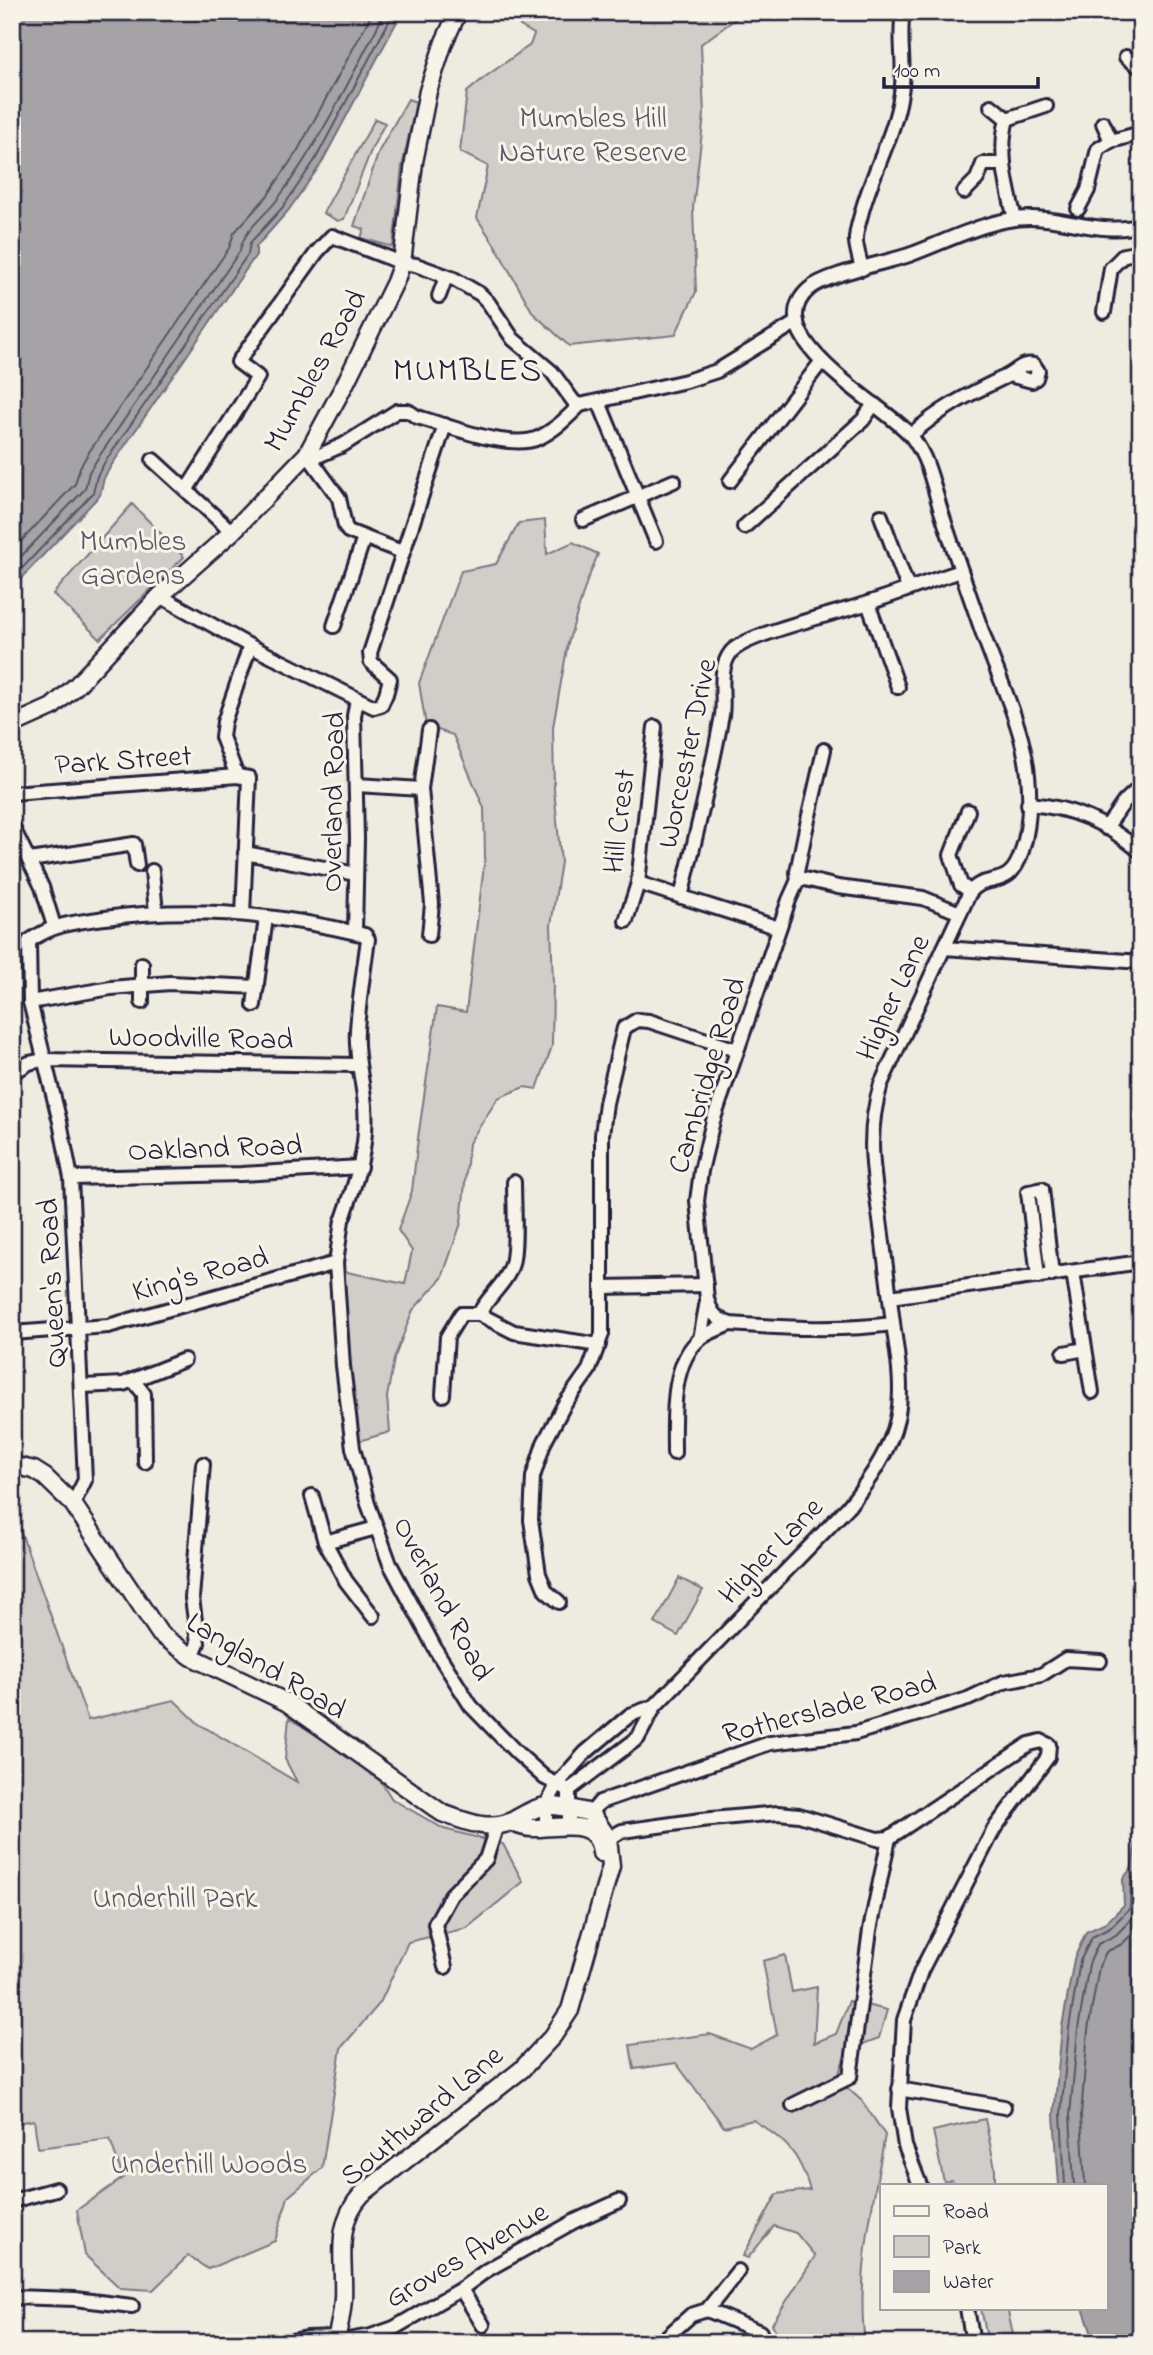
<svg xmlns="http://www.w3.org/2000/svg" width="1153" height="2355" font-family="'Indie Flower',sans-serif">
	<rect width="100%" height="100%" fill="#eeebe1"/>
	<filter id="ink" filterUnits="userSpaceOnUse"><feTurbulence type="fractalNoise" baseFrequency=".0143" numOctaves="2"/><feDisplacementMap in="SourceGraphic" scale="14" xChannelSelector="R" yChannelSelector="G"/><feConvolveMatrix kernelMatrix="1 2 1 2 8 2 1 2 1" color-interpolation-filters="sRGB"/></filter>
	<g filter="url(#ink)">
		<g fill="#d1cdc9" stroke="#7a7882" stroke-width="2">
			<path d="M 529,12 L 745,12 L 701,44 L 704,115 L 693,208 L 696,292 L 675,335 L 569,346 L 533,313 L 496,247 L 477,218 L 488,166 L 460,152 L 467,92 L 485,77 L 530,45 L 534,34 L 520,26 Z"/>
			<path d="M 408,99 L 416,102 L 402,167 L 393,247 L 361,238 L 364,229 L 354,226 L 379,151 Z"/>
			<path d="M 375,119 L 385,123 L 372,148 L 344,219 L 338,221 L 323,213 Z"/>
			<path d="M 132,504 L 184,557 L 100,639 L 53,594 Z"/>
			<path d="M 545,520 L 547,554 L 573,542 L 598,554 L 586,584 L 568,643 L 553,727 L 554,789 L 561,862 L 551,925 L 553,984 L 552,1046 L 537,1089 L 524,1087 L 498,1098 L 469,1143 L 461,1223 L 442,1278 L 413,1310 L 394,1359 L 387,1397 L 390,1432 L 355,1442 L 342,1271 L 405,1284 L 412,1251 L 398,1230 L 412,1191 L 418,1138 L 437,1007 L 466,1012 L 485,857 L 484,808 L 453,735 L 426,726 L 419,683 L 461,571 L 496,564 L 519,523 Z"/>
			<path d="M 12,1507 L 88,1720 L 174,1700 L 199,1724 L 297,1782 L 285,1759 L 289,1718 L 375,1772 L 392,1799 L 444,1829 L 503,1844 L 523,1882 L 467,1928 L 408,1942 L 380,2003 L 341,2048 L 322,2168 L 288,2197 L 275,2241 L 208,2269 L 188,2256 L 153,2290 L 120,2288 L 85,2255 L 77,2210 L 123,2178 L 110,2139 L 38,2148 L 34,2120 L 12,2124 Z"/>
			<path d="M 679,1578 L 703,1590 L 678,1636 L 655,1623 Z"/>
			<path d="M 785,1955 L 792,1992 L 817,1987 L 814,2043 L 836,2034 L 849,2001 L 887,2010 L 879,2038 L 847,2050 L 837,2079 L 862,2101 L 885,2135 C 873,2203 856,2274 865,2343 L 782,2343 L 772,2324 L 815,2256 L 796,2233 L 774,2226 L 748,2258 L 743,2256 L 777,2194 L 810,2190 C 799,2152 786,2141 753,2120 L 724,2127 L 676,2063 L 634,2069 L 630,2045 L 710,2034 L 751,2049 L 777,2035 L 763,1961 Z"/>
			<path d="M 985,2119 L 995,2168 L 995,2181 L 980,2185 L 954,2185 L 952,2180 L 944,2182 L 933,2131 Z"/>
			<path d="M 981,2308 L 1007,2308 L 1015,2343 L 988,2343 Z"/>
		</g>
		<g fill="#a6a3a6" stroke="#716f7b" stroke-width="2">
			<path d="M 12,12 L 402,12 L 321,164 L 288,211 L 256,247 L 256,255 L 111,466 L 104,478 L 100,495 L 12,588 Z"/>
			<path d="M 1141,1831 L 1141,2343 L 1095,2343 L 1083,2308 L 1106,2308 L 1106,2185 L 1059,2185 L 1054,2115 L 1062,2027 L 1074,1959 L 1086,1932 L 1106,1923 L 1124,1905 L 1123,1879 L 1132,1867 L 1135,1846 Z"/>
		</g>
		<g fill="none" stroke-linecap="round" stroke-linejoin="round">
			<g stroke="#575666" stroke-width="2">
				<path d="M 12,551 L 75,484 L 80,467 L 89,452 L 229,248 L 234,233 L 268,195 L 298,150 L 373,12"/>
				<path d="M 12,566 L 85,489 L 89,472 L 98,458 L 240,251 C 243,230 265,216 277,200 C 320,142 352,76 385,12"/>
				<path d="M 12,579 L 93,493 L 97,476 L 105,462 L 248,254 L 250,243 L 283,207 L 315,160 L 394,12"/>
				<path d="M 1065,2185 L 1061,2114 L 1069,2028 L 1080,1961 L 1092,1937 L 1110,1928 L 1130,1908 L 1131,1882 L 1138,1870 L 1141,1855"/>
				<path d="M 1074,2185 L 1070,2115 L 1078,2029 L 1089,1964 L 1098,1944 L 1116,1935 L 1137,1913 L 1141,1882"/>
				<path d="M 1085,2185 L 1081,2115 L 1088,2030 L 1099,1967 L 1106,1952 L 1122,1944 L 1141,1925"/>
			</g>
			<g stroke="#22223b" stroke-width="18">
				<g id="minor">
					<path d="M 1126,57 L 1141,68"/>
					<path d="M 991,106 L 1007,119"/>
					<path d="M 1103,123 L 1111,141"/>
					<path d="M 964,192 L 977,179 L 983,164 L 1004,164"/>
					<path d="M 1078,209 L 1088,190 L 1098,149 L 1111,141 L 1141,133"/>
					<path d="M 1015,219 C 1007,186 998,152 1007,119 L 1046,106"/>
					<path d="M 862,269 C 860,260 857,251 856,242 C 855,233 860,220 862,211 C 873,171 895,134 901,93 C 906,66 898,39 903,12"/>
					<path d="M 439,296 L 446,277"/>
					<path d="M 1104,312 L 1111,268 L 1124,255 L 1141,252"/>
					<path d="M 599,402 L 656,541"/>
					<path d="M 580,405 L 686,381 L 717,371 L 797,322"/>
					<path d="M 911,435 C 942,407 968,395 1005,377 C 1016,372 1022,362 1034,365 L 1038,371 L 1036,378 L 1032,381 L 1009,375"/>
					<path d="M 307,454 L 339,498 L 345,526 L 348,531 L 402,552"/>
					<path d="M 311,459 L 343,445 L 397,411 L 408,411 L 417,417 C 447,425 510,451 538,438 C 554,431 568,417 580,405"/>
					<path d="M 153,460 L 232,532"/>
					<path d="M 730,481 L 822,361"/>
					<path d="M 187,489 L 258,377 L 238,362 L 317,252 L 332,236 L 402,263 L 416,265 L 454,279 L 480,294 L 488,302 L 513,339 L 552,372 L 574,402 L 580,405"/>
					<path d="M 881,516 L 908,588"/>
					<path d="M 583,520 L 674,481"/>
					<path d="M 744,527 L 863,420 L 874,404"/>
					<path d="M 160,596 L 250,646 L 374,707 L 381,705 L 386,694 L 390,679 L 371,662 L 370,653 L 445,425"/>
					<path d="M 868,603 L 898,687"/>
					<path d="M 334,626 L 364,538"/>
					<path d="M 429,730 L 421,789 L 432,904 L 429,935"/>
					<path d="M 237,776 L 222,737 L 224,722 L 250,646"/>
					<path d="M 357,785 L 421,789"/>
					<path d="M 12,793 L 237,776 L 249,778 L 243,914"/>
					<path d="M 1028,804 C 1073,807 1107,823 1141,852"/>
					<path d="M 968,811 L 951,855 L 961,885 L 970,891"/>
					<path d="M 12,826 L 42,887 L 54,926"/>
					<path d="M 1106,828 L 1124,802 L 1141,786"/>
					<path d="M 245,853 L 356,874"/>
					<path d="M 30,860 L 134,844 L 137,865"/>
					<path d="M 152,871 L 156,912"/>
					<path d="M 798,880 L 797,872 L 805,833 L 824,750"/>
					<path d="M 638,883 L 779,928"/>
					<path d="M 681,897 C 696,836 711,776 722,715 C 725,695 717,670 731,652 C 746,634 838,613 865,604 C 897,594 929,581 961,571"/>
					<path d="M 626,921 L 638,883 L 655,727"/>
					<path d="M 355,932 L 357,838 L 354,716 L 357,699"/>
					<path d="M 944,948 L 1141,962"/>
					<path d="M 142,964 L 142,1002"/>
					<path d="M 30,1002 L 111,988 L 170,983 L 257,987"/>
					<path d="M 254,1005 L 266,918"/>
					<path d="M 12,1073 L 29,1063 L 43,1060 L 358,1065"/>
					<path d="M 71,1178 L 241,1174 L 360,1167"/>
					<path d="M 342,1220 L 336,1263 L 343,1366 L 353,1448 L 368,1504 L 390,1564 L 437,1652 L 471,1706 L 517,1753 L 545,1778 L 569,1790"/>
					<path d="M 1073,1272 L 1092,1392"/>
					<path d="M 1038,1277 L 1028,1192 L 1042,1189 L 1052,1275"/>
					<path d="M 602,1287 L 706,1285"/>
					<path d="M 890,1297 L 1141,1262"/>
					<path d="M 479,1314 C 487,1297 507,1283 512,1264 C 517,1243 514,1205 514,1182"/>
					<path d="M 893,1324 C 839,1331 785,1328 730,1324 C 716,1319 711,1313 707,1299 L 697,1201 L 701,1171 L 713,1121 L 789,900 L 798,880 L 805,879 L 838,887 L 923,898 L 960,913"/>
					<path d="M 12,1333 L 108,1326 L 336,1263"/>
					<path d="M 700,1339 L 707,1301"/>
					<path d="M 1064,1353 L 1085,1349"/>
					<path d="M 133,1380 L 144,1394 L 145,1462"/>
					<path d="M 83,1386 L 123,1384 L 184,1360"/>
					<path d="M 443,1395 L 447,1337 L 461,1314 L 479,1314 L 514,1332 L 599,1345"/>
					<path d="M 674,1453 C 674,1419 670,1362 701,1338 C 709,1332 721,1328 730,1324"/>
					<path d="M 312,1496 L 325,1542 L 346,1581 L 373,1616"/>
					<path d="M 73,1504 L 85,1480 L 71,1178 L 60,1122 L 30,1002 L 29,941 C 53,924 76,922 105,918 C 191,906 280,914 365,935 L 368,939 C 364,969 359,1000 357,1030 C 355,1056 363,1080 365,1106 C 368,1147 357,1178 344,1216"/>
					<path d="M 325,1542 L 376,1528"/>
					<path d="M 559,1602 L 546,1591 L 539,1574 L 531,1520 L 533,1477 L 544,1443 L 564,1405 L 589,1370 L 602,1334 L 602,1135 L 606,1103 L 624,1028 L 637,1020 L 649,1021 L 737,1050"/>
					<path d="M 192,1657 L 198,1643 L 192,1598 L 203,1464"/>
					<path d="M 591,1822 L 591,1813 L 600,1802 L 770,1743 L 856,1733 L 968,1699 L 1004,1682 L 1041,1675 L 1066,1659 L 1100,1661"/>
					<path d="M 569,1824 L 569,1790 L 638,1738 L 655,1706 L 848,1507 C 869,1481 890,1451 897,1419 C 904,1387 897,1354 893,1323 C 889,1291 885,1259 881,1227 C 874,1174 865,1137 881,1084 L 969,894 C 985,870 1009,894 1022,851 C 1032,819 1031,779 1023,746 C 1014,707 995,669 982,631 C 968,591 954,551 941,511 C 933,485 929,460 912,437 C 890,407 754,338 809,289 C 826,274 885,263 909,255 C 948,241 989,218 1030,218 C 1067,218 1105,236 1141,225"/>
					<path d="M 546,1827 L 546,1806 L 558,1783 L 585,1753 L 630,1715 L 655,1706"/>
					<path d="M 601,1843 L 622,1831 L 701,1820 L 778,1813 L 799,1815 L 877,1839 L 889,1838 L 1029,1744 L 1041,1741 L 1049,1745 L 1048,1757 L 994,1829 L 921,1971 L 904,2020 L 899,2108 L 905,2146 L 920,2185"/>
					<path d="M 445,1967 L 435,1924 L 451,1895 L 486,1859 L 497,1825"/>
					<path d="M 899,2089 L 1004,2107"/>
					<path d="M 793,2105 L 850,2077 L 870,1930 L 889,1838"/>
					<path d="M 12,2201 L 56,2189"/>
					<path d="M 461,2289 L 483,2325"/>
					<path d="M 12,2297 L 75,2299 L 132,2306"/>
					<path d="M 967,2308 L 973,2343"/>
					<path d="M 707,2310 L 760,2332"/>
					<path d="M 336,2342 L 371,2336 L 394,2328 L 461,2289 L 487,2270 L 575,2221 L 619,2201"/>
					<path d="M 281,2343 L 307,2338 L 337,2337"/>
					<path d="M 660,2343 L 691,2315 L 707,2310 L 738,2271"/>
				</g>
			</g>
			<g stroke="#22223b" stroke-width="21">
				<g id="major">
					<path d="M 12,725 L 52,707 L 77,685 L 160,596 L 232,532 L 307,454 L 345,384 L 395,282 L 402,263 L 414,162 L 428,91 L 444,42 L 458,12"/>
					<path d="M 12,1465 L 34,1470 L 45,1477 L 73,1504 L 160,1634 L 192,1657 L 286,1702 L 442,1813 C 464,1821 490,1832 512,1821 C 524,1815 534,1807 547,1806 C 562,1805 577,1810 591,1813 L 608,1838 L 611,1866 L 570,2010 L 553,2036 L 521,2070 L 362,2194 C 333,2226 345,2259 343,2299 C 342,2314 339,2328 335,2343"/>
					<path d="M 510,1822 C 517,1825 524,1828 532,1828 C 556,1829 598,1815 601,1853"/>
				</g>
			</g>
			<use href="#minor" stroke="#f7f3e8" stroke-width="12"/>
			<use href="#major" stroke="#f7f3e8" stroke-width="16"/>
		</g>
	</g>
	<g text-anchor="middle" stroke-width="6" stroke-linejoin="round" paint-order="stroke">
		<g font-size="30" fill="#575566" stroke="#f7f3e8">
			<text x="593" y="127">Mumbles Hill<tspan x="593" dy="34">Nature Reserve</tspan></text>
			<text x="133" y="550">Mumbles<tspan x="133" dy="34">Gardens</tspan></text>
			<text x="175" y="1907">Underhill Park</text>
			<text x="209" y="2173">Underhill Woods</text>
		</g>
		<g font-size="30" fill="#22223b" stroke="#f7f3e8">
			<text transform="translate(314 370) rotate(-61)" y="10">Mumbles Road</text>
			<text transform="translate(686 753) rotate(-78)" y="10">Worcester Drive</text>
			<text transform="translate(123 759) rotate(-4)" y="10">Park Street</text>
			<text transform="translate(332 802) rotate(-89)" y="10">Overland Road</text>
			<text transform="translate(618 821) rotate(-83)" y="10">Hill Crest</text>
			<text transform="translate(892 997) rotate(-65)" y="10">Higher Lane</text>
			<text transform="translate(201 1037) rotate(1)" y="10">Woodville Road</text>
			<text transform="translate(706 1075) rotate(-73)" y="10">Cambridge Road</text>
			<text transform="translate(215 1147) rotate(-2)" y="10">Oakland Road</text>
			<text transform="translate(200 1273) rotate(-15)" y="10">King's Road</text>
			<text transform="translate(51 1283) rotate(-93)" y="10">Queen's Road</text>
			<text transform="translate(770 1550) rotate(-46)" y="10">Higher Lane</text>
			<text transform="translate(444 1598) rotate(62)" y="10">Overland Road</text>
			<text transform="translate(267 1665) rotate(31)" y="10">Langland Road</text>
			<text transform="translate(829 1707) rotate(-14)" y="10">Rotherslade Road</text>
			<text transform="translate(421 2115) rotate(-40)" y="10">Southward Lane</text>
			<text transform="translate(466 2254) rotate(-30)" y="10">Groves Avenue</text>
		</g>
		<g font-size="33" letter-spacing="2" fill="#22223b" stroke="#f7f3e8">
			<text x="468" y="380">MUMBLES</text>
		</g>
	</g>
	<rect width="1153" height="2355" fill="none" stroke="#f7f3e8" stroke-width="42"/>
	<rect x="21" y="21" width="1111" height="2313" fill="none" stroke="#22223b" stroke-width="2.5" filter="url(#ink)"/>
	<rect x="880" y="2184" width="228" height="126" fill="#f7f3e8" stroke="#a29fa3" stroke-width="2"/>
	<rect x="894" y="2206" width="35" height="10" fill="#f7f3e8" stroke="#a29fa3" stroke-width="2"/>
	<text x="943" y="2218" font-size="21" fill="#22223b">Road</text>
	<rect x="894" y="2236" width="35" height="21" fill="#d1cdc9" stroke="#a29fa3" stroke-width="2"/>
	<text x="943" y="2254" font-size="21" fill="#22223b">Park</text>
	<rect x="894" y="2271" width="35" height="21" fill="#a6a3a6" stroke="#a29fa3" stroke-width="2"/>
	<text x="943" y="2288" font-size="21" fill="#22223b">Water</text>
	<path d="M884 77v10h154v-10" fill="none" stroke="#22223b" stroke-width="3.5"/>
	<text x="894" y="77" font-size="21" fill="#22223b" stroke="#f7f3e8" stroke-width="5" paint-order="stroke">100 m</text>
</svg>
